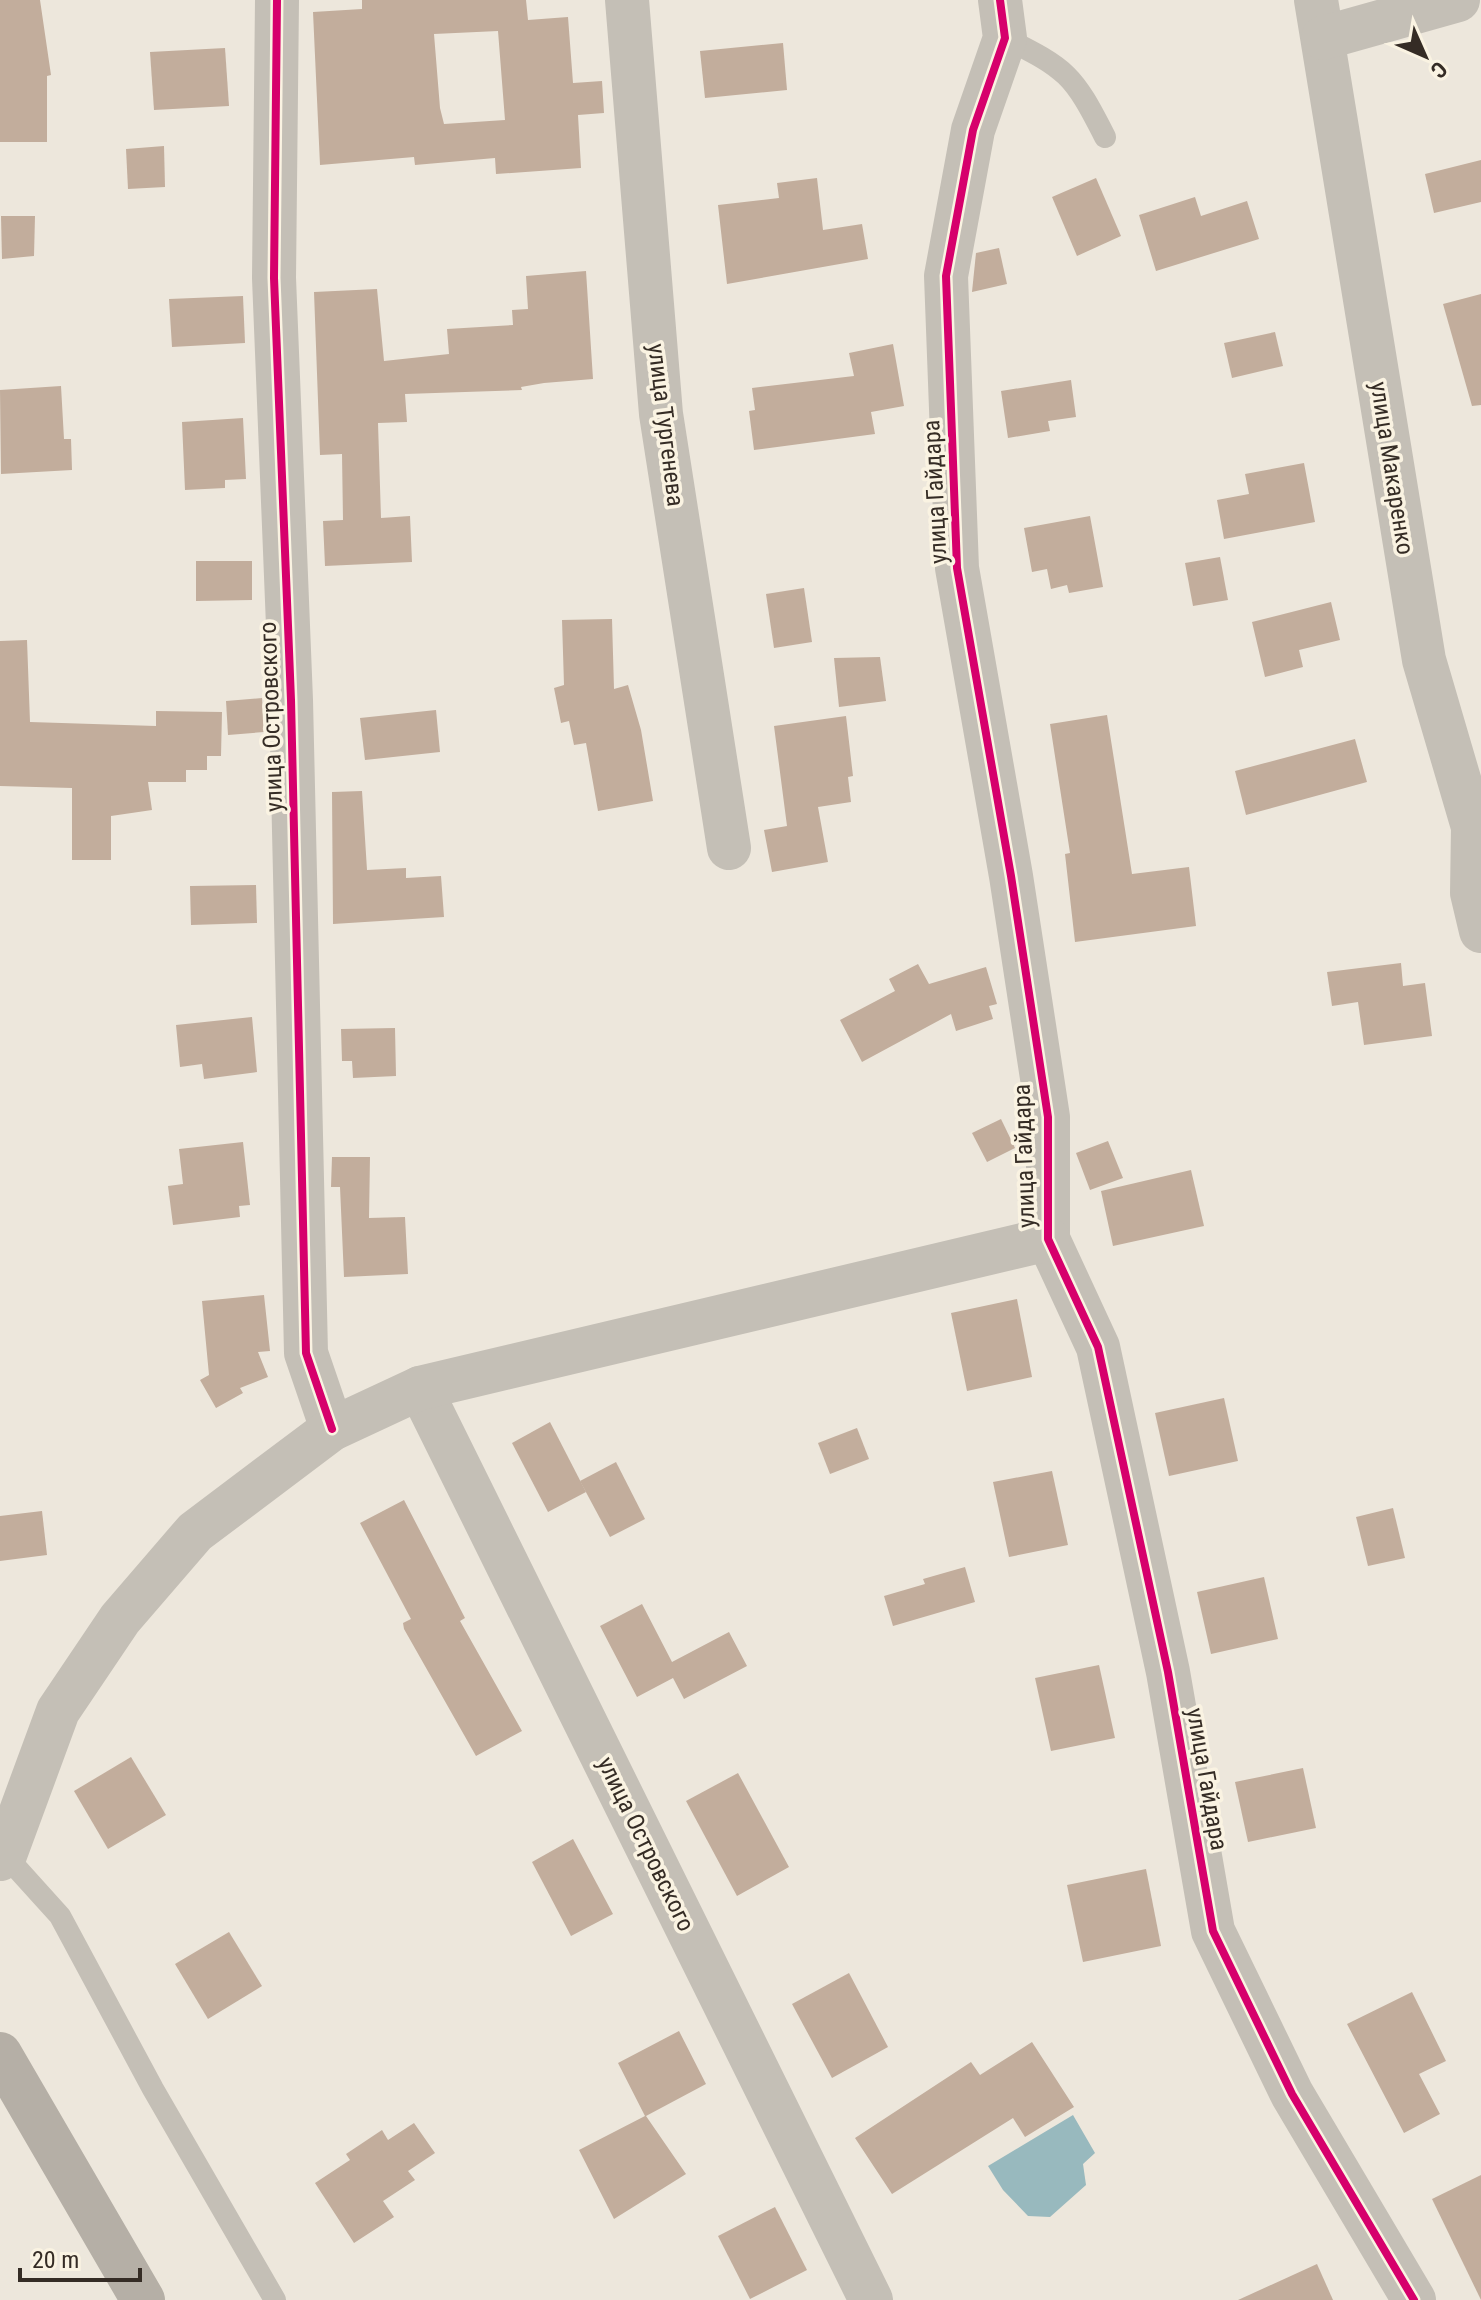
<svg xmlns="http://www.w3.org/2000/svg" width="1481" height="2300" font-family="'Roboto Condensed',sans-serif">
	<rect width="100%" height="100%" fill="#ede7dc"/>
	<path fill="#98b9be" d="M 1073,2115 L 1095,2153 L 1083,2164 L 1086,2185 L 1050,2217 L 1028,2216 L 1003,2190 L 988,2166 Z"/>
	<g fill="#c2ad9c" fill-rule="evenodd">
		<path d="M 0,0 L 40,0 L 51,75 L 47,76 L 47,142 L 0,142 Z"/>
		<path d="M 362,0 L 526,0 L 528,20 L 568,17 L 573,83 L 602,81 L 604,113 L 578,115 L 581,168 L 496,174 L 495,158 L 415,165 L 414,157 L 320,165 L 313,12 L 362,9 ZM 498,31 L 505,120 L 444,124 L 440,108 L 434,34 Z"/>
		<path d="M 783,43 L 787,90 L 705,98 L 700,51 Z"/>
		<path d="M 225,48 L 229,106 L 154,110 L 150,52 Z"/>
		<path d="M 164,146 L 165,187 L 128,189 L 126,149 Z"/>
		<path d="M 1481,160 L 1481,202 L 1434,213 L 1425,174 Z"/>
		<path d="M 817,178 L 823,230 L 862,224 L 868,259 L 727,284 L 718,205 L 779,198 L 777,183 Z"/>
		<path d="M 1096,178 L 1121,236 L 1077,256 L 1052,197 Z"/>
		<path d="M 1195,197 L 1201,216 L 1247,201 L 1259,239 L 1156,271 L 1139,215 Z"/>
		<path d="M 1,216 L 35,216 L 34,256 L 2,259 Z"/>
		<path d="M 999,248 L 1007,284 L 972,292 L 976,253 Z"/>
		<path d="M 586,271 L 593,379 L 544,383 L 521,387 L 522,390 L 405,394 L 407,422 L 378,423 L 381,518 L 410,516 L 412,562 L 325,566 L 323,521 L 343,520 L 342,454 L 320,455 L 314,292 L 377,289 L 384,361 L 449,354 L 447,329 L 513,325 L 512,310 L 528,309 L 526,276 Z"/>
		<path d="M 1481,294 L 1481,405 L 1472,406 L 1443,304 Z"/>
		<path d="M 243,296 L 245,343 L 172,347 L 169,299 Z"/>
		<path d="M 1275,332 L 1283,366 L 1232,378 L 1224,343 Z"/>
		<path d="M 893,344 L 904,406 L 871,412 L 875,434 L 754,450 L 749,411 L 755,410 L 752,388 L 854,376 L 849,353 Z"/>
		<path d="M 1071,380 L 1076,417 L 1048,421 L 1050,431 L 1008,438 L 1001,391 Z"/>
		<path d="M 61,386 L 64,439 L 71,439 L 72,470 L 1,474 L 0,390 Z"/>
		<path d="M 243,418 L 246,479 L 225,480 L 225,488 L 185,490 L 182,422 Z"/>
		<path d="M 1304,463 L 1315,522 L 1224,539 L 1217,500 L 1249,494 L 1245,474 Z"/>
		<path d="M 1090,516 L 1103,587 L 1069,593 L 1067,585 L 1051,589 L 1047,569 L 1032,572 L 1024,528 Z"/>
		<path d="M 1220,557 L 1228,600 L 1193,606 L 1185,563 Z"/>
		<path d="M 196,561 L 252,561 L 252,600 L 196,601 Z"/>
		<path d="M 804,588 L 812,642 L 774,648 L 766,594 Z"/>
		<path d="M 1331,602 L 1340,640 L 1299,650 L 1303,667 L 1265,677 L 1252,622 Z"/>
		<path d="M 612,619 L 614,689 L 628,685 L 641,730 L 653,801 L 598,811 L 586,743 L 574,745 L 569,721 L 561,723 L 554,688 L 564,685 L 562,620 Z"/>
		<path d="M 27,640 L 30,722 L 156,726 L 156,711 L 222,712 L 221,756 L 207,756 L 207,770 L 186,770 L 186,782 L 148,782 L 152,810 L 111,816 L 111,860 L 72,860 L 72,788 L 0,786 L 0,641 Z"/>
		<path d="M 880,657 L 886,701 L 839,707 L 834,658 Z"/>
		<path d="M 262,698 L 264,732 L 228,735 L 226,701 Z"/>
		<path d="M 436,710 L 440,752 L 365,760 L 360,718 Z"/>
		<path d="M 1107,715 L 1132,874 L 1189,867 L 1196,926 L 1075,942 L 1065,854 L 1070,853 L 1050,724 Z"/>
		<path d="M 846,716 L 853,776 L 848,777 L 851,802 L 818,807 L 828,862 L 772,872 L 764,830 L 787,826 L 774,726 Z"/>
		<path d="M 1355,739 L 1367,782 L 1246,815 L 1235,771 Z"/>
		<path d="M 362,791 L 367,870 L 406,868 L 406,878 L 441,876 L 444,917 L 333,924 L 332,792 Z"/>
		<path d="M 256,885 L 257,923 L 191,925 L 190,886 Z"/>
		<path d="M 1401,963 L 1403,986 L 1425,983 L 1432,1036 L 1364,1045 L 1358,1002 L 1332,1006 L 1327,972 Z"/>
		<path d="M 918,964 L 929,984 L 986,967 L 997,1004 L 989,1006 L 993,1019 L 956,1031 L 951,1014 L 862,1062 L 840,1020 L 895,991 L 889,979 Z"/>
		<path d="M 252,1017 L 257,1072 L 204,1079 L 202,1064 L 180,1067 L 176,1025 Z"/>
		<path d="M 395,1028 L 396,1076 L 353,1078 L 352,1061 L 342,1061 L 341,1029 Z"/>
		<path d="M 1001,1119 L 1015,1148 L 987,1162 L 972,1133 Z"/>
		<path d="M 1108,1141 L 1123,1178 L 1090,1190 L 1076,1153 Z"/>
		<path d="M 243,1142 L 250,1205 L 239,1206 L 240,1217 L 173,1225 L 168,1186 L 183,1184 L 179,1149 Z"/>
		<path d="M 332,1157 L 370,1157 L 369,1218 L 405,1217 L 408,1274 L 344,1277 L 340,1187 L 331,1187 Z"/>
		<path d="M 1191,1170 L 1204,1226 L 1113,1246 L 1101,1191 Z"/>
		<path d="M 264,1295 L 270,1351 L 258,1352 L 268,1377 L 240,1388 L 243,1393 L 216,1408 L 200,1380 L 209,1375 L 202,1301 Z"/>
		<path d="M 1017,1299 L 1032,1377 L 967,1391 L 951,1313 Z"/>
		<path d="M 1224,1398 L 1238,1461 L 1169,1476 L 1155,1413 Z"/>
		<path d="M 550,1422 L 586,1492 L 548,1512 L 512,1443 Z"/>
		<path d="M 857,1428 L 869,1459 L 830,1474 L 818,1443 Z"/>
		<path d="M 616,1462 L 645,1519 L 610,1537 L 580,1481 Z"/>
		<path d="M 1052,1471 L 1068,1545 L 1009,1557 L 993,1482 Z"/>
		<path d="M 404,1500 L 465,1618 L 460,1621 L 522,1731 L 476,1756 L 404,1629 L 403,1623 L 411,1619 L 360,1523 Z"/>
		<path d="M 1393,1508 L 1405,1558 L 1368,1566 L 1356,1517 Z"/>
		<path d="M 42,1511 L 47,1555 L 0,1561 L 0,1516 Z"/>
		<path d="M 965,1567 L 975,1602 L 893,1626 L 884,1596 L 925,1584 L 923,1579 Z"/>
		<path d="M 1264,1577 L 1278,1639 L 1211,1654 L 1197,1592 Z"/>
		<path d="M 642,1604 L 672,1662 L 729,1632 L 747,1666 L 684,1699 L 673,1678 L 637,1697 L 600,1626 Z"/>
		<path d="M 1099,1665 L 1115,1738 L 1051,1751 L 1035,1678 Z"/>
		<path d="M 131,1757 L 166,1815 L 108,1849 L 74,1791 Z"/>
		<path d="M 1303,1768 L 1316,1828 L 1248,1842 L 1235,1782 Z"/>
		<path d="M 738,1773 L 789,1867 L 737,1896 L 686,1801 Z"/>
		<path d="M 573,1839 L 613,1914 L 571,1936 L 532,1862 Z"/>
		<path d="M 1146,1869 L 1161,1946 L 1083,1962 L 1067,1885 Z"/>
		<path d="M 229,1932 L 262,1986 L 208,2019 L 175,1964 Z"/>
		<path d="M 849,1973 L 888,2047 L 832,2078 L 792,2004 Z"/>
		<path d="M 1412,1992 L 1446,2061 L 1419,2074 L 1440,2114 L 1404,2133 L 1347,2024 Z"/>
		<path d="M 679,2031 L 706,2084 L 646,2116 L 686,2174 L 614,2219 L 579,2150 L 645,2116 L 618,2063 Z"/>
		<path d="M 1032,2042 L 1074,2107 L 1025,2137 L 1013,2118 L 892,2194 L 855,2138 L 971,2062 L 980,2075 Z"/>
		<path d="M 414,2123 L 435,2153 L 408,2171 L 415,2180 L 383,2201 L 394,2217 L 354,2243 L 315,2183 L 350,2160 L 346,2154 L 382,2130 L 388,2140 Z"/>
		<path d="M 1481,2175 L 1481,2300 L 1432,2199 Z"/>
		<path d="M 775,2207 L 807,2270 L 750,2299 L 718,2236 Z"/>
		<path d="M 1317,2264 L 1333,2300 L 1238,2300 Z"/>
	</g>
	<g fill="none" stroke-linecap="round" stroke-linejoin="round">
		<g stroke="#c4bfb6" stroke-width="22">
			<path d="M 1005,38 C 1067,69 1073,74 1105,137"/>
			<path d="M 5,1855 L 60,1916 L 153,2089 L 275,2300"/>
		</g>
		<g stroke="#c4bfb6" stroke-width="44">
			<path d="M 277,0 L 274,278 L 291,700 L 306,1353 L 332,1429"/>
			<path d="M 627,0 L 661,414 L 729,848"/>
			<path d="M 1000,0 L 1005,38 L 973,130 L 946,276 L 957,568 L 1011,876 L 1048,1117 L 1048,1239 L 1098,1347 L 1168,1672 L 1213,1931 L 1292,2094 L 1414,2300"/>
			<path d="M 1316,0 L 1424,660 L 1473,827 L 1472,893 L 1481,931"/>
			<path d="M 1323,38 L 1458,0"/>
			<path d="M 420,1388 L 871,2300"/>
			<path d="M 0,1859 L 5,1855 L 58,1711 L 120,1619 L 195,1532 L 332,1429 L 420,1388 L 1048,1239"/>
		</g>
		<path stroke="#b5afa6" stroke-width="44" d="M 0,2054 L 143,2300"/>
		<g stroke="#faf3e2" stroke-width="13">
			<g id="cycleway">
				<path d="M 277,0 L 274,278 L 291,700 L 306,1353 L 332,1429"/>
				<path d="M 1000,0 L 1005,38 L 973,130 L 946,276 L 957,568 L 1011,876 L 1048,1117 L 1048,1239 L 1098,1347 L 1168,1672 L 1213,1931 L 1292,2094 L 1414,2300"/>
			</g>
		</g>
		<use href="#cycleway" stroke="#d6006c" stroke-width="8"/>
	</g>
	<g text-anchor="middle" stroke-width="7" stroke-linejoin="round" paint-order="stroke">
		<g font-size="24" fill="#352c25" stroke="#faf3e2">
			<text transform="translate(666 425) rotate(83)" y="8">улица Тургенева</text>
			<text transform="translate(1392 468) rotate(81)" y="8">улица Макаренко</text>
			<text transform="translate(935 492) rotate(-93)" y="8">улица Гайдара</text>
			<text transform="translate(271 717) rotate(-92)" y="8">улица Островского</text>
			<text transform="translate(1024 1156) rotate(-92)" y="8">улица Гайдара</text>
			<text transform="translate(1207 1779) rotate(80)" y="8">улица Гайдара</text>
			<text transform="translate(646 1844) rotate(64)" y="8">улица Островского</text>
		</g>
	</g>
	<g transform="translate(1425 56) rotate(135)" stroke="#faf3e2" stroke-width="6" paint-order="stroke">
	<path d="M0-6L14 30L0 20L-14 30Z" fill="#352c25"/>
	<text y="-12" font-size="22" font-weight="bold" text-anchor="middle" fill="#352c25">С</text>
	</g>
	<path d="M20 2268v12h120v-12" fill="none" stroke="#352c25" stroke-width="4"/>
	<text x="32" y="2268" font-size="24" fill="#352c25" stroke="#faf3e2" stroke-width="6" paint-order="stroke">20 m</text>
</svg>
